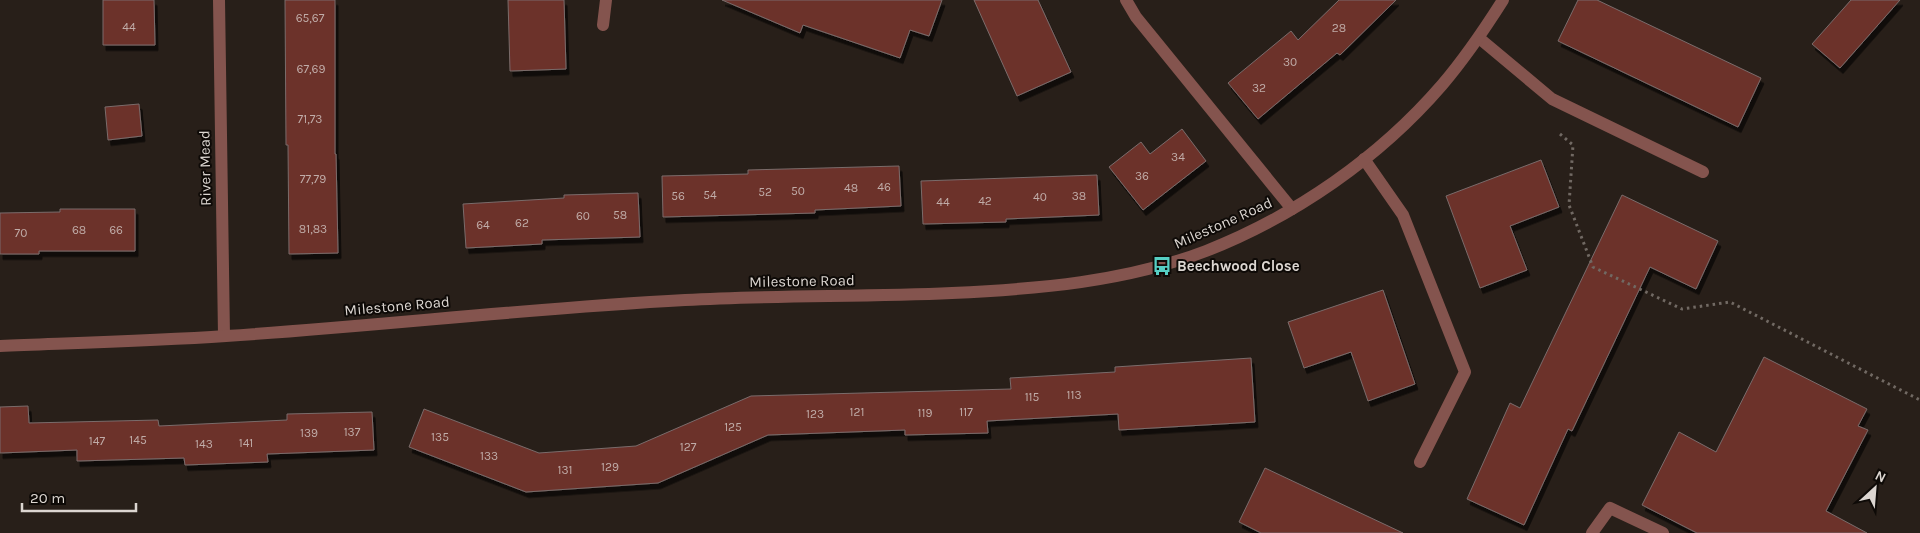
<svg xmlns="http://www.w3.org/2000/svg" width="1920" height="533" font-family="Karla,sans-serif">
	<defs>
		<filter id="shadow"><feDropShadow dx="3" dy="5.5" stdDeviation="0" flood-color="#0009"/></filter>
	</defs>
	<rect width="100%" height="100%" fill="#281f19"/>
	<g fill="#6c302c" stroke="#7a6c6a" filter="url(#shadow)">
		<path d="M 103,0 L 154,0 L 155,45 L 103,45 Z"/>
		<path d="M 285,0 L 335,0 L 335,154 L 336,154 L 338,253 L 289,254 L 288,145 L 286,145 Z"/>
		<path d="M 508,0 L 564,0 L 566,69 L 510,71 Z"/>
		<path d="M 722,0 L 942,0 L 929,36 L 910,30 L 900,58 L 803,25 L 800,33 Z"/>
		<path d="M 974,0 L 1038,0 L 1071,72 L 1017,96 Z"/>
		<path d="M 1339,0 L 1396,0 L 1340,55 L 1337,53 L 1258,119 L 1228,83 L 1291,31 L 1298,40 Z"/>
		<path d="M 1578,0 L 1597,0 L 1761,78 L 1738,127 L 1558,41 Z"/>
		<path d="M 1851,0 L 1900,0 L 1840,68 L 1812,44 Z"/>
		<path d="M 139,104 L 142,136 L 108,140 L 105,107 Z"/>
		<path d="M 1182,129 L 1206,161 L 1143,210 L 1109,167 L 1141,142 L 1150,154 Z"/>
		<path d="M 1541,160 L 1559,207 L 1510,226 L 1527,270 L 1480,288 L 1446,196 Z"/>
		<path d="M 899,166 L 901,206 L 815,210 L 815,213 L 663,217 L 662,176 L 748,174 L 748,170 Z"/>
		<path d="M 1097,175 L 1099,215 L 1006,219 L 1006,222 L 923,224 L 921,181 Z"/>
		<path d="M 638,193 L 640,237 L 542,240 L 542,244 L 466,248 L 463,204 L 564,198 L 564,195 Z"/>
		<path d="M 1622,195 L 1718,241 L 1696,289 L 1650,267 L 1572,431 L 1568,429 L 1524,525 L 1467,499 L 1510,403 L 1520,408 Z"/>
		<path d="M 60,209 L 135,209 L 135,251 L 39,251 L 39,254 L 0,254 L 0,213 L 60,212 Z"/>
		<path d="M 1383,290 L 1415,384 L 1368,401 L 1351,352 L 1304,368 L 1288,322 Z"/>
		<path d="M 1764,357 L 1867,409 L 1858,426 L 1868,430 L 1826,511 L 1867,533 L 1697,533 L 1642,505 L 1679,432 L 1716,452 Z"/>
		<path d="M 1251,358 L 1255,422 L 1119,430 L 1118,414 L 987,421 L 988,433 L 905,435 L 905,430 L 768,435 L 658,483 L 526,492 L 409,447 L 424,409 L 539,453 L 636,446 L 751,396 L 1011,389 L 1010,378 L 1115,372 L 1115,367 Z"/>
		<path d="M 28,406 L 29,423 L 158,420 L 159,426 L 287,420 L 287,414 L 372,412 L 374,450 L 267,454 L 268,462 L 185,465 L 184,458 L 77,461 L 77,450 L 0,453 L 0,407 Z"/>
		<path d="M 1265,468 L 1403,533 L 1261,533 L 1239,522 Z"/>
	</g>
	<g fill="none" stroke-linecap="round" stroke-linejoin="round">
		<path stroke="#716963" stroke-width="3" stroke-dasharray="2.5 4" stroke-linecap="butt" d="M 1560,134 L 1573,145 L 1569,205 L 1593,267 L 1682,309 L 1730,302 L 1920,400"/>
		<path stroke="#84544e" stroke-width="12" d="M 1592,533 L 1610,508 L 1663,533"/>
		<g stroke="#84544e" stroke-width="12">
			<path d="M 219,0 L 224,336"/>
			<path d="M 1126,0 L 1136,17 L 1292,209"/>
			<path d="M 603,25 L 606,0"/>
			<path d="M 1479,38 L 1552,99 L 1703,172"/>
			<path d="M 1364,159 L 1403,215 L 1465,372 L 1420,462"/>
			<path d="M 0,346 C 75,343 151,341 226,336 C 379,326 532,308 685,300 C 774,295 863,297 952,293 C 1038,289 1125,282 1206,251 C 1295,216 1379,158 1442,85 C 1465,58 1484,30 1503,0"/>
		</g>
	</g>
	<defs>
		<g id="bus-bare" transform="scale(1.5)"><path d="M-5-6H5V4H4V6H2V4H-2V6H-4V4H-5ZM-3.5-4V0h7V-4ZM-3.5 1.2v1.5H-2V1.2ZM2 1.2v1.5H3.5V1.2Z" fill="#56cec3" stroke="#0e0a07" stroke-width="2.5" paint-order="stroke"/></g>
	</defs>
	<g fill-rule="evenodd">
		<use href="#bus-bare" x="1162" y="266"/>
	</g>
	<g text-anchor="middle" stroke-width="4" stroke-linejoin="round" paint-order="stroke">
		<g font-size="12" fill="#c0aca8">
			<text x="310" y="22">65,67</text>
			<text x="129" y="31">44</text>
			<text x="1339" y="32">28</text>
			<text x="1290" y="66">30</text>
			<text x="311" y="73">67,69</text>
			<text x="1259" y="92">32</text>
			<text x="310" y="123">71,73</text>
			<text x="1178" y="161">34</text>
			<text x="1142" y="180">36</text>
			<text x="313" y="183">77,79</text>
			<text x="884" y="191">46</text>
			<text x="851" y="192">48</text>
			<text x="798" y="195">50</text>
			<text x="765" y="196">52</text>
			<text x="710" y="199">54</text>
			<text x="678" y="200">56</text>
			<text x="1079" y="200">38</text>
			<text x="1040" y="201">40</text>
			<text x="985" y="205">42</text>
			<text x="943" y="206">44</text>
			<text x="620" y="219">58</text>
			<text x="583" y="220">60</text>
			<text x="522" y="227">62</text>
			<text x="483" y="229">64</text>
			<text x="313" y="233">81,83</text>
			<text x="79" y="234">68</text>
			<text x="116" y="234">66</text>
			<text x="21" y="237">70</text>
			<text x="1074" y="399">113</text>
			<text x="1032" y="401">115</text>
			<text x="857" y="416">121</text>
			<text x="966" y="416">117</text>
			<text x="925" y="417">119</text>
			<text x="815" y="418">123</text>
			<text x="733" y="431">125</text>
			<text x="352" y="436">137</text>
			<text x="309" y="437">139</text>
			<text x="440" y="441">135</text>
			<text x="138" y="444">145</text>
			<text x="97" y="445">147</text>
			<text x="246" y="447">141</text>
			<text x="204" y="448">143</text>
			<text x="688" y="451">127</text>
			<text x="489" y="460">133</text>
			<text x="610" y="471">129</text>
			<text x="565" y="474">131</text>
		</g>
		<g font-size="15" fill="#dcd6d1" stroke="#0e0a07">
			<text transform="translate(205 168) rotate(-91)" y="5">River Mead</text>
			<text transform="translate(1223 223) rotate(-24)" y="5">Milestone Road</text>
			<text transform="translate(802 281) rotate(-1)" y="5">Milestone Road</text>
			<text transform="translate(397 306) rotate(-5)" y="5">Milestone Road</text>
		</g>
		<g font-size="15" font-weight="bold" fill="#dcd6d1" stroke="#0e0a07" text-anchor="start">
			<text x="1177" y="271">Beechwood Close</text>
		</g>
	</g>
	<g transform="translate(1875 488) rotate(26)" stroke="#0e0a07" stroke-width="4" paint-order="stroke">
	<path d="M0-4L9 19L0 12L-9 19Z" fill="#dcd6d1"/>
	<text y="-8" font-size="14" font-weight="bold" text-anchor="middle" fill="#dcd6d1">N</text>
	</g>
	<path d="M22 503v8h114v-8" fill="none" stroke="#dcd6d1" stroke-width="2.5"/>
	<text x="30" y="503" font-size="15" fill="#dcd6d1" stroke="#0e0a07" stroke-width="4" paint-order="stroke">20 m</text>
</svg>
